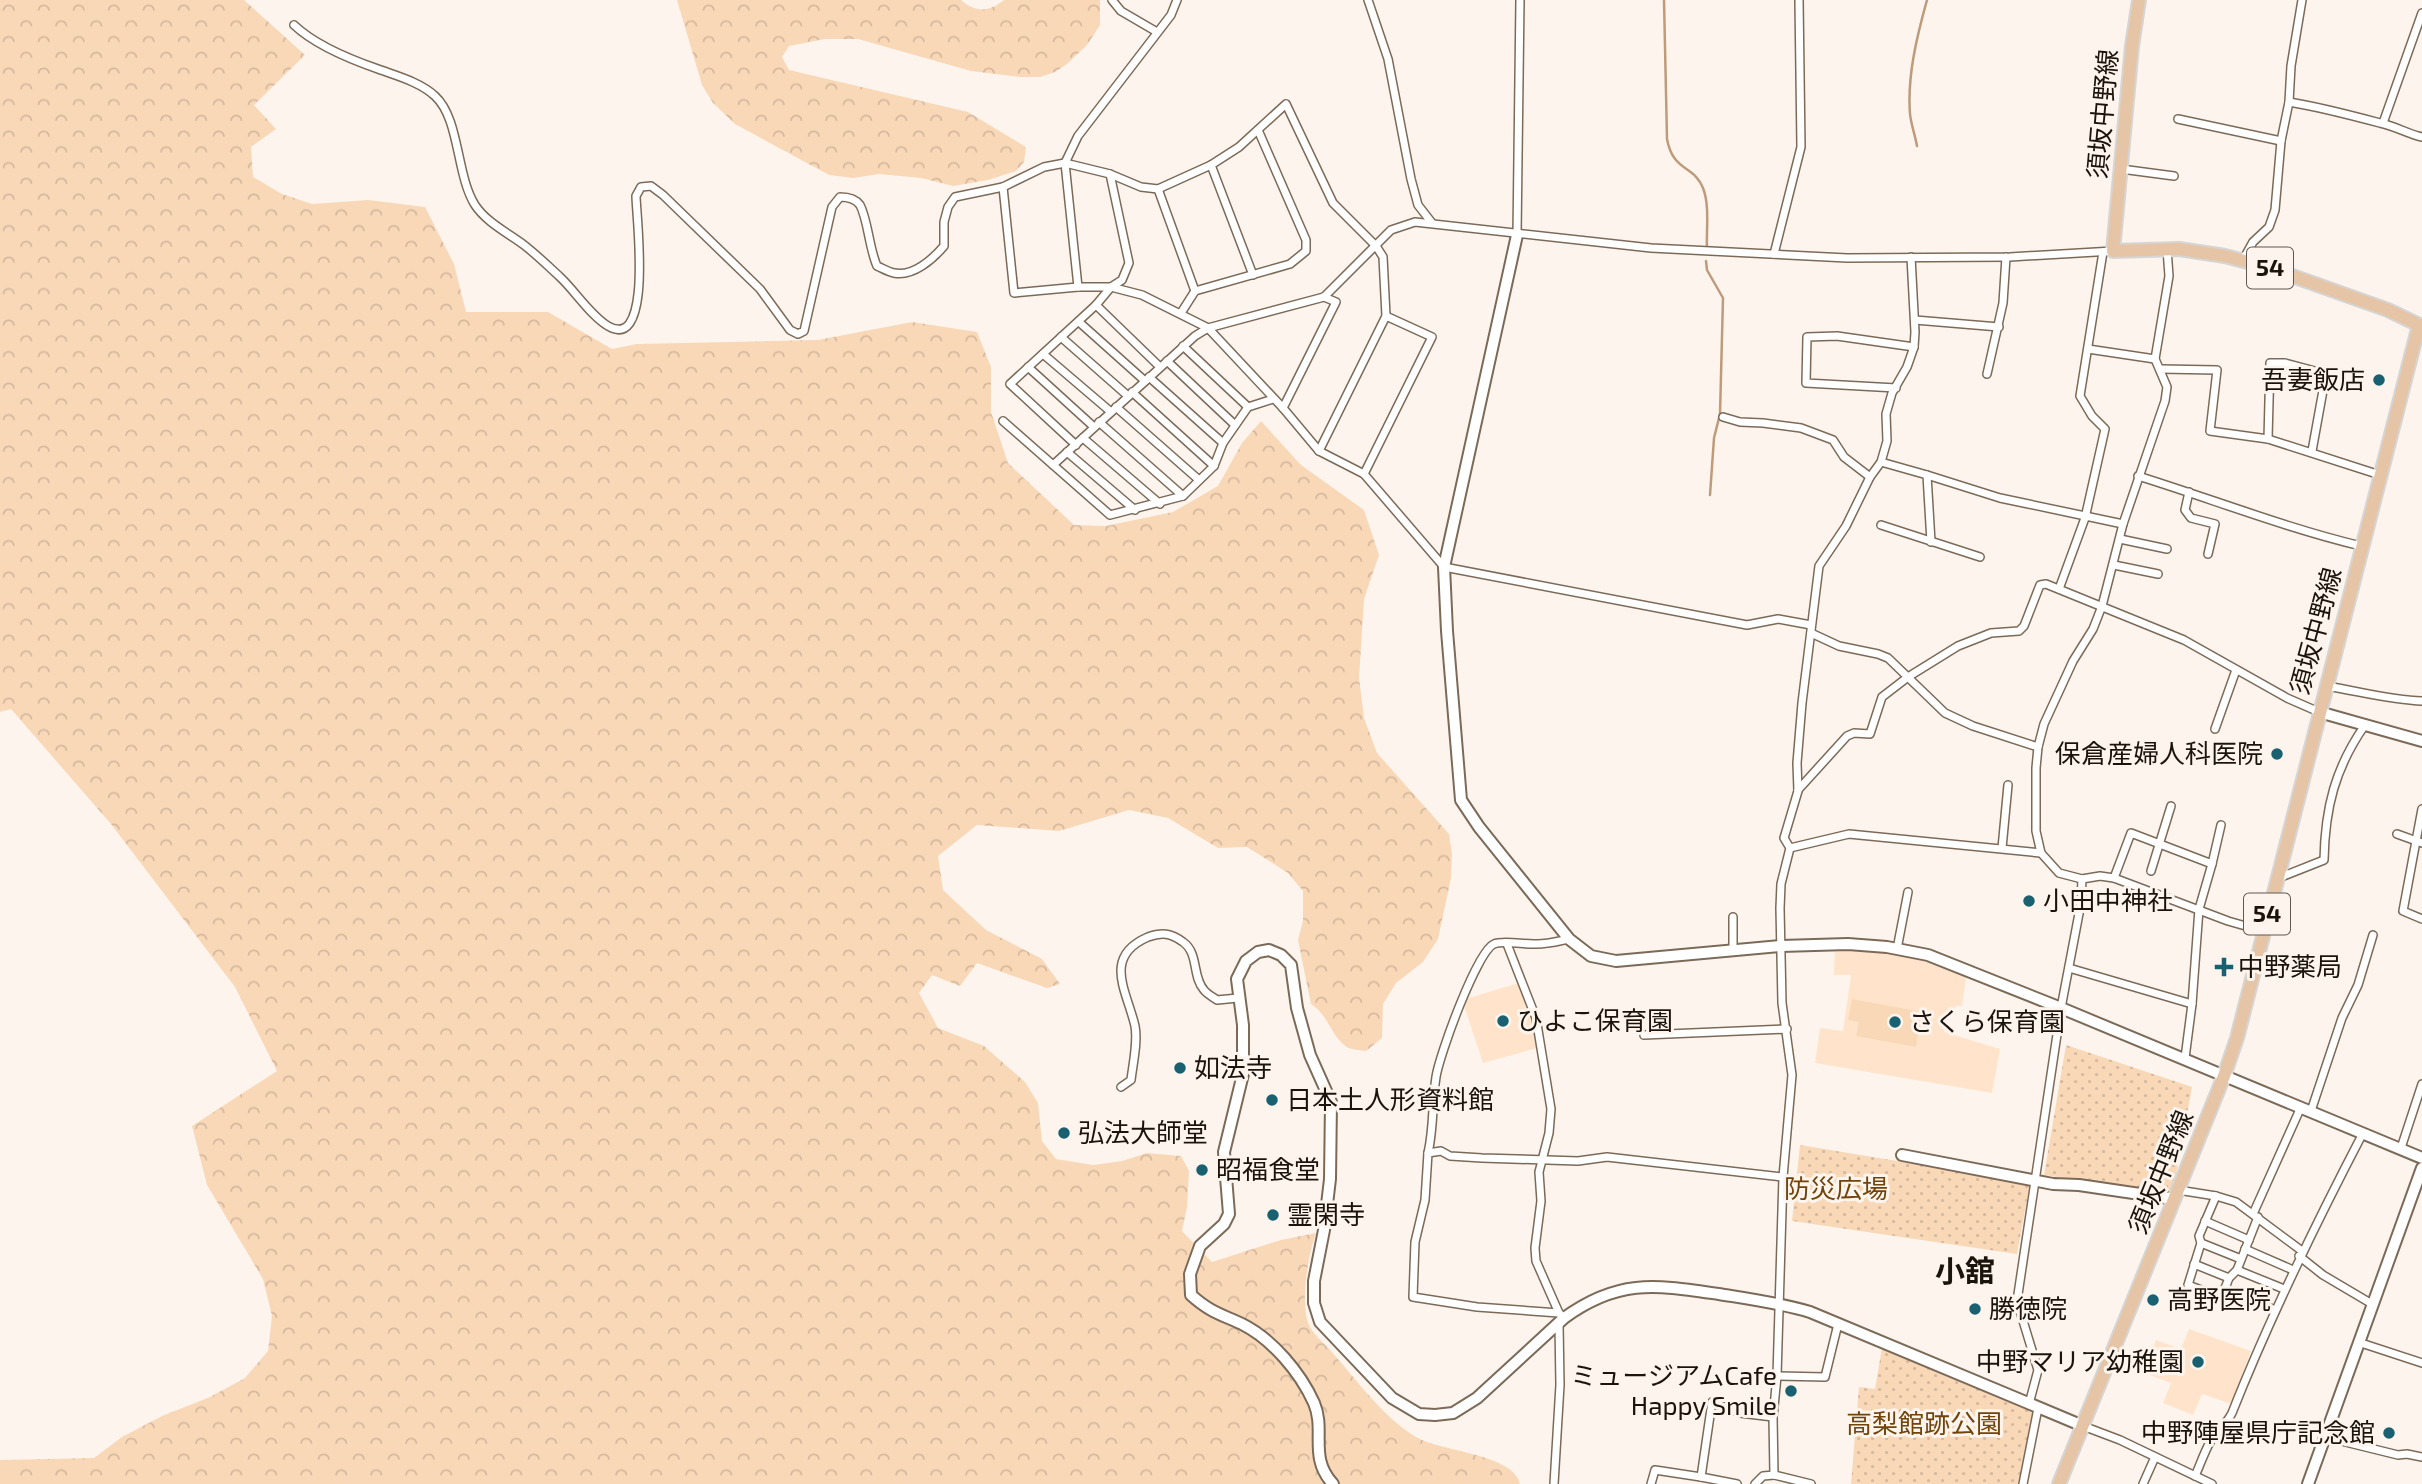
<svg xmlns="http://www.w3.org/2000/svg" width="2422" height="1484" font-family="'Exo 2','Noto Sans JP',sans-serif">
	<defs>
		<pattern id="green-dots" width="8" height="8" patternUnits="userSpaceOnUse" patternTransform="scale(1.75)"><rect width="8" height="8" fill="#f9d8b8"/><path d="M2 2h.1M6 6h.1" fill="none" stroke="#d5b89d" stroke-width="1.8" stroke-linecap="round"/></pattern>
		<pattern id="forest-crowns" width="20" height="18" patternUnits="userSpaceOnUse" patternTransform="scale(1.75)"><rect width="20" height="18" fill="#f9d8b8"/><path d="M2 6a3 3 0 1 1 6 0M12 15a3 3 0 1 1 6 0" fill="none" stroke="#d5b89d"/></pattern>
	</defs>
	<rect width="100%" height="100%" fill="#fdf5ed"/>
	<g fill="#ffe4cb">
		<path d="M 1835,945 L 1887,947 L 1967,970 L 1962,1006 L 1956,1006 L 1948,1016 L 1944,1032 L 2000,1049 L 1992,1093 L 1815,1063 L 1820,1028 L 1843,1031 L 1851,975 L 1834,975 Z"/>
		<path d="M 1522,982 L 1541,1047 L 1483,1063 L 1462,1000 Z"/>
		<path d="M 2189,1329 L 2251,1351 L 2231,1404 L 2202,1394 L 2193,1415 L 2163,1403 L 2171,1383 L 2144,1373 L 2156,1340 L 2181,1349 Z"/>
	</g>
	<g fill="url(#green-dots)">
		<path d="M 2066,1045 L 2192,1087 L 2172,1196 L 2044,1175 Z"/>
		<path d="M 1800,1145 L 2030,1183 L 2017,1254 L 1792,1221 Z"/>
		<path d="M 1883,1342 L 2038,1408 L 2023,1484 L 1851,1484 L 1859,1387 L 1875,1389 Z"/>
	</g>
	<g fill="url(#forest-crowns)">
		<path d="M 0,0 L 244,0 L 305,55 L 254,105 L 276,129 L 251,147 L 253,177 L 282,194 L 312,204 L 368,200 L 425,207 L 454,264 L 466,312 L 548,312 L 612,349 L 637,344 L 818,340 L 912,322 L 977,332 L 991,367 L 991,412 L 1008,463 L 1074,525 L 1106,526 L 1173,512 L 1218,486 L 1242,443 L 1261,421 L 1301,465 L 1364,510 L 1379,555 L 1364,599 L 1359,678 L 1364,718 L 1377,753 L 1449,834 L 1452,854 L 1451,878 L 1438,939 L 1423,962 L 1396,983 L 1383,1004 L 1382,1038 L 1366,1051 C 1359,1050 1349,1050 1344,1045 C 1330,1033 1328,1015 1311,1004 L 1298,940 L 1303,921 L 1303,891 L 1288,873 L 1247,847 L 1218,848 L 1168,818 L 1129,810 L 1059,831 L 977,825 L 938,856 L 943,890 L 986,930 L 1042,959 L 1060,984 L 1047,988 L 977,963 L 960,986 L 932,975 L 919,993 L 938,1028 L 984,1046 L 1025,1082 L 1038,1103 L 1042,1141 L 1056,1159 L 1093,1165 L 1122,1161 L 1147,1153 L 1181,1156 L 1189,1171 L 1187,1207 L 1182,1231 L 1212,1262 L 1281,1240 L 1316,1233 C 1308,1255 1299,1306 1310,1327 C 1315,1336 1325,1344 1331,1351 C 1356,1379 1388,1424 1422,1440 C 1446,1451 1515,1456 1520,1484 L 0,1484 L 0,1460 L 94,1458 L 122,1437 L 162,1416 L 210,1397 L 245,1378 L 268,1351 L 272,1316 L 263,1279 L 207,1185 L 192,1126 L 277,1071 L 235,987 L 111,824 L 11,709 L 0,712 Z"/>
		<path d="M 677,0 L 961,0 C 976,13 989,12 1004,0 L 1100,0 L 1100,25 L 1087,45 L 1067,64 L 1055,72 L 1040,77 L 1021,77 L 971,71 L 858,39 L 825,39 L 789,46 L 782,57 L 789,70 L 968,112 L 1026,147 L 1024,162 L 1016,171 L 988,180 L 953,186 L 921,178 L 879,174 L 853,178 L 829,175 L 735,124 L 713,103 L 702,85 Z"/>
	</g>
	<path fill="#f9d8b8" d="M 1852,999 L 1922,1012 L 1916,1047 L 1856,1036 L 1859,1022 L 1848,1020 Z"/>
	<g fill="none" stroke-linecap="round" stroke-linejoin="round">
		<g stroke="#bd9b7b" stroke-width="2.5">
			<path d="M 1664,0 L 1667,139 C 1673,172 1694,165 1703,188 C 1710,206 1706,231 1707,250"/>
			<path d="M 1917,146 C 1915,135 1911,124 1910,114 C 1907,76 1917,36 1927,0"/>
			<path d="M 1706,261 L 1707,270 L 1723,298 L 1720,414 L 1714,438 L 1710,495"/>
		</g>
		<g stroke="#7c6a59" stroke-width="10">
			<g id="street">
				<path d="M 1112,0 L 1121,11 L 1157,32"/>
				<path d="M 1368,0 L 1388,59 L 1411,179 L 1418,205 L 1432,223"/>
				<path d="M 294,25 C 314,44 352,60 378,69 C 397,76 420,82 435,96 C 460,119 456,175 475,205 C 486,222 508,233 524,245 C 537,255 548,266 560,277 C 575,291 591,316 608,326 C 654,353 636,214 636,196 L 641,187 L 651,186 L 663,195 L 760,289 L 790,330 L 798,334 L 804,331 L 832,207 L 840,197 C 847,197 855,198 860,205 C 868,220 869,248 877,266 C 882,268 888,272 894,273 C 913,277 933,259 944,246 L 944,222 L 948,207 L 955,197 L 1003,187 L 1044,167 L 1065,163 L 1110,174 L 1141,187 L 1158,189 L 1211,165 L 1239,147 L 1286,104 L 1333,203 L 1376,246 L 1383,257 L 1386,316"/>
				<path d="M 2289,102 C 2320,107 2350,115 2380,123 C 2395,126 2408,134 2422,137"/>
				<path d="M 2178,119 L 2281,141"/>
				<path d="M 2383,123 L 2422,13"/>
				<path d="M 1211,165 L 1253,275"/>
				<path d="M 2121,169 L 2174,176"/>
				<path d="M 1003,187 L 1014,293 L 1078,287 L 1111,287 L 1142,295 L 1208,328 L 1283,408 L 1319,451 L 1364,474 L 1444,567 L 1747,625 L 1778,619 L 1811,625"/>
				<path d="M 1158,189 L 1195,291"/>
				<path d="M 1517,235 L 1520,0"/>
				<path d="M 1774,254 L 1801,147 L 1799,0"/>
				<path d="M 2243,260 L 2253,242 L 2269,227 L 2275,210 L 2281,141 L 2289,102 L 2291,66 L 2302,0"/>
				<path d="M 1078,287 L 1065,163 L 1078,136 L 1171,15 L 1177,0"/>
				<path d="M 1096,305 L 1160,367"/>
				<path d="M 1181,313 L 1195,291 L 1290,264 L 1306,251 L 1306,240 L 1258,130"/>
				<path d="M 1915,320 L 1999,327"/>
				<path d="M 1079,322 L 1145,381"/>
				<path d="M 1061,337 L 1128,396"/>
				<path d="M 1183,346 L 1248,407"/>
				<path d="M 2088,349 L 2155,359"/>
				<path d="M 1043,354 L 1111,412"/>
				<path d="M 1167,361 L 1235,425"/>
				<path d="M 1028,367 L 1094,427"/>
				<path d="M 2160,369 L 2217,370 L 2210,431 L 2268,439 L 2380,475"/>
				<path d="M 1987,374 L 2003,303 L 2006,257"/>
				<path d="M 1149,377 L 1223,443"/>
				<path d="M 1896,388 L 1806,383 L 1807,337 L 1837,336 L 1914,347"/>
				<path d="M 1132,392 L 1214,466"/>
				<path d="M 1116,407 L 1199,480"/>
				<path d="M 1283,408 L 1336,302 L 1324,297"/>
				<path d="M 1723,417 L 1740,422 L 1763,423 L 1801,428 L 1833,440 L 1844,457 L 1870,477"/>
				<path d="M 1003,421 L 1110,515 L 1183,496 L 1214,466 L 1223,443 L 1248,407 L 1273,399"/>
				<path d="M 1099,422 L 1183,496"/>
				<path d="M 1083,438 L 1160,504"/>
				<path d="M 2268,439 L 2270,363 L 2285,363 L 2326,374 L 2312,451"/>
				<path d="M 1076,445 L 1010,384 L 1096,305 L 1111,287 L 1122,280 L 1129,263 L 1110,174"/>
				<path d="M 1319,451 L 1386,316 L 1432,337 L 1364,474"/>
				<path d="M 1067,452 L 1135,510"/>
				<path d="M 1881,462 L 1927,475 L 1931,542"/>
				<path d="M 1053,465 L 1195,336 L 1208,328 L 1324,297 L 1391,230 L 1415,222 L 1651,248 L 1847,258 L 2010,257 L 2113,251"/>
				<path d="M 1927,475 L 2000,498 L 2123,524"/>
				<path d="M 2138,476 C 2212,499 2286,528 2361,546"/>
				<path d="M 2189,492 L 2185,510 L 2191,518 L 2215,524 L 2208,554"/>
				<path d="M 1881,525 L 1980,557"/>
				<path d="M 2120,539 L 2167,549"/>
				<path d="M 2114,565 L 2158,574"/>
				<path d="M 2059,589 L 2085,518 L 2105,429 L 2092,416 L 2080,396 L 2103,252"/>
				<path d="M 1811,633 L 1839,646 L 1878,654 L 1888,658 L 1945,713 L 1973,726 L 2038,747"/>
				<path d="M 2326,686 C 2358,691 2390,700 2422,701"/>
				<path d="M 2215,729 L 2236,670"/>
				<path d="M 1798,790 L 1847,736 L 1854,733 L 1870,734 L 1882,697 L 1908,677 L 1958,646 L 1991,633 L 2019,631 L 2024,626 L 2040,585 L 2046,584 L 2184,640 L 2287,698 L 2319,712"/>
				<path d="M 2422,809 L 2403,911 L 2422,919"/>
				<path d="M 2397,834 L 2422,843"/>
				<path d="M 1790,848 L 1849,834 L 2041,853"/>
				<path d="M 2002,848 L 2008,785"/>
				<path d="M 2212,864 L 2221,825"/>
				<path d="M 2151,871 L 2171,806"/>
				<path d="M 2114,878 L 2131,833 L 2212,864 L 2199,909 L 2192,1004 L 2185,1058"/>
				<path d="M 2082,879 L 2059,873 L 2041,853 L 2036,831 L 2036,768 L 2038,747 L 2044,724 L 2073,661 L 2093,629 L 2102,606 L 2123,524 L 2165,401 L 2167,387 L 2155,359 L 2169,276 L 2167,249"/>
				<path d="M 2276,879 L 2324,860 C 2325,808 2335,768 2365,725"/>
				<path d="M 1733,917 L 1733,950"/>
				<path d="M 1507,944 L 1536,1018 L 1551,1109 L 1549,1133 L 1539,1172 L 1541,1201 L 1535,1248 L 1536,1261 L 1559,1313"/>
				<path d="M 1897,949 L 1908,892"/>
				<path d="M 2069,968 L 2192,1004"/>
				<path d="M 1644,1035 L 1787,1029"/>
				<path d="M 1121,1087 L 1131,1080 C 1133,1063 1138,1042 1135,1026 C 1127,991 1102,957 1148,937 C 1162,932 1171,933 1183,942 C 1199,953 1192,977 1204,990 C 1207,994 1213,997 1217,1000 L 1238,998"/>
				<path d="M 2311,1111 L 2342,1018 L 2358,985 L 2373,935"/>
				<path d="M 2401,1148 L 2422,1084"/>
				<path d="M 1428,1153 C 1434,1127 1432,1102 1436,1077 C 1439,1056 1477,951 1494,944 C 1503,940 1526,945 1537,944 C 1548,944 1559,941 1569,939"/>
				<path d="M 2178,1190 L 2216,1196 L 2236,1202 L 2302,1251"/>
				<path d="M 2216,1196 L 2199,1236 L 2201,1243 L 2188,1285 L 2219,1297 L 2225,1288"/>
				<path d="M 2253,1214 L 2301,1107"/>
				<path d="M 2258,1217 L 2237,1270 L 2229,1278 L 2225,1288 L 2275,1310"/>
				<path d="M 2205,1221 L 2249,1240"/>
				<path d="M 2201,1243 L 2241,1259"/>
				<path d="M 2245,1249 L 2293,1270"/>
				<path d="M 2299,1256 L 2323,1275 L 2372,1304"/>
				<path d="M 2194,1264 L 2229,1278"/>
				<path d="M 2237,1270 L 2284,1289"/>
				<path d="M 1564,1318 L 1559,1313 L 1477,1307 L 1413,1297 L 1415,1242 L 1425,1200 L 1428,1153 L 1441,1151 L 1450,1156 L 1482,1158 L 1578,1161 L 1607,1157 L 1783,1177"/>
				<path d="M 2358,1342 L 2422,1363"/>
				<path d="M 1777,1376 L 1825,1377 L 1838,1324"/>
				<path d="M 2029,1404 L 2038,1370 L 2017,1301 L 2061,1008 L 2081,903 L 2082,879 L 2100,876 L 2114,878 L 2228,921 L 2263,931"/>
				<path d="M 2083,1426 L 2120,1440 L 2212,1484"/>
				<path d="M 2325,1437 L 2398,1455 L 2407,1454 L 2422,1457"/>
				<path d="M 2195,1476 C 2200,1465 2204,1453 2210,1442 C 2217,1431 2226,1425 2232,1413 C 2270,1317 2315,1225 2363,1133"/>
				<path d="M 1701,1477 L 1737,1484"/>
				<path d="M 1554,1484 L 1560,1385 L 1559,1324"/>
				<path d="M 1651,1484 L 1655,1470 L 1701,1477 L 1712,1402 L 1740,1413 L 1773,1417"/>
				<path d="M 1755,1484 L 1763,1476 L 1774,1475"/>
				<path d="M 1811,1484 L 1774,1475 L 1773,1417 L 1777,1376 L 1783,1177 L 1792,1075 L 1782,1003 L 1780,908 L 1781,884 L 1790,848 L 1784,838 L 1798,791 L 1797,763 L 1802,703 L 1819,566 L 1846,526 L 1870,477 L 1881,462 L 1887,441 L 1886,414 L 1892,393 L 1907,367 L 1914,347 L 1915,332 L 1911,257"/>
				<path d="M 2023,1484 L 2038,1408"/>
				<path d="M 2143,1484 L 2155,1457"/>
			</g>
		</g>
		<g stroke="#7c6a59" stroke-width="14">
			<g id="secondary">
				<path d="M 1517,235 L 1444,567 L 1447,631 L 1461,800 L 1479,827 L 1569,939 L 1591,956 L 1616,961 L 1781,946 L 1848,944 L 1887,947 L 1928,955 L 2061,1008 L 2422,1158"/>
				<path d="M 2319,712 L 2422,741"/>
				<path d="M 1902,1155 L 2053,1184 L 2079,1185 L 2174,1199"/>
				<path d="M 1333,1484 C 1308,1457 1326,1431 1314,1403 C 1300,1372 1272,1339 1242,1324 C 1220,1314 1210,1312 1191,1295 L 1190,1274 L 1200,1246 L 1224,1224 L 1229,1214 L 1224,1152 L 1243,1074 L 1243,1025 L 1237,979 L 1246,961 L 1258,952 L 1269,950 L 1281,955 L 1291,965 L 1297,1008 L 1310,1055 L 1331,1102 L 1330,1179 L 1324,1230 L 1314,1281 L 1314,1303 L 1320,1322 L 1392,1398 L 1419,1414 L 1435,1415 L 1453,1413 L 1477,1398 L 1564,1318 C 1619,1278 1656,1285 1719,1294 C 1750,1299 1780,1303 1810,1312 L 2083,1426"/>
				<path d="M 2308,1484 L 2422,1168"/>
			</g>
		</g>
		<g stroke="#d6d5d3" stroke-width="16">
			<path id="primary" d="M 2059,1484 L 2224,1076 L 2237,1038 L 2419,325 L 2388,310 L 2270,268 L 2225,256 L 2179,249 L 2113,251 L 2132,46 L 2139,0"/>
		</g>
		<use href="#street" stroke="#fff" stroke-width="7"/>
		<use href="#secondary" stroke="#fff" stroke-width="10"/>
		<use href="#primary" stroke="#e5c5a6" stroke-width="12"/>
	</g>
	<g fill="#196171" stroke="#fdf5ed" stroke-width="2.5">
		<circle cx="2379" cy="380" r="7"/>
		<circle cx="2277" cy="754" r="7"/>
		<circle cx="2029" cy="901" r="7"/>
		<path d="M2220.5 956.5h7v7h7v7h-7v7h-7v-7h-7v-7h7z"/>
		<circle cx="1503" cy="1021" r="7"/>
		<circle cx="1895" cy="1022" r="7"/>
		<circle cx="1180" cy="1068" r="7"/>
		<circle cx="1272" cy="1100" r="7"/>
		<circle cx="1064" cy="1133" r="7"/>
		<circle cx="1202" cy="1170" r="7"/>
		<circle cx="1273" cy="1215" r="7"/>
		<circle cx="2153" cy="1300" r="7"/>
		<circle cx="1975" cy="1309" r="7"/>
		<circle cx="2198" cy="1362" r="7"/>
		<circle cx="1791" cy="1391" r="7"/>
		<circle cx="2389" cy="1433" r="7"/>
	</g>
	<g text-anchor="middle" stroke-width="6" stroke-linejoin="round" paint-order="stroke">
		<g fill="#fdf5ed" stroke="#5f5850" stroke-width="2">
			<rect x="2247" y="247.5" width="46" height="41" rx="5"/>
			<rect x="2244" y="893.5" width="46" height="41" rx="5"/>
		</g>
		<g font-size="24" font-weight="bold" fill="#1b140d">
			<text x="2270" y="276">54</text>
			<text x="2267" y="922">54</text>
		</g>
		<g font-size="26" fill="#1b140d" stroke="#fdf5ed">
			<text transform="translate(2103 114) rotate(-85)" y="9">須坂中野線</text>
			<text transform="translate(2316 631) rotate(-75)" y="9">須坂中野線</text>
			<text transform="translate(2161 1172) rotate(-68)" y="9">須坂中野線</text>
		</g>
		<g font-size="26" fill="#1b140d" stroke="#fdf5ed" text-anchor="start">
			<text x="2365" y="389" text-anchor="end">吾妻飯店</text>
			<text x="2263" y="763" text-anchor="end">保倉産婦人科医院</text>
			<text x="2043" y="910">小田中神社</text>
			<text x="2238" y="976">中野薬局</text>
			<text x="1517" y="1030">ひよこ保育園</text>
			<text x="1909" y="1031">さくら保育園</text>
			<text x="1194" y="1077">如法寺</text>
			<text x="1286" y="1109">日本土人形資料館</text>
			<text x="1078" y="1142">弘法大師堂</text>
			<text x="1216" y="1179">昭福食堂</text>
			<text x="1287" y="1224">霊閑寺</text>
			<text x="2167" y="1309">高野医院</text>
			<text x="1989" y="1318">勝徳院</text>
			<text x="2184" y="1371" text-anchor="end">中野マリア幼稚園</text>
			<text x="1777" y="1385" text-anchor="end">ミュージアムCafe<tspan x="1777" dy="30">Happy Smile</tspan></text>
			<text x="2375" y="1442" text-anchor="end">中野陣屋県庁記念館</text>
		</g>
		<g font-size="26" fill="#70440b" stroke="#fdf5ed">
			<text x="1836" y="1198">防災広場</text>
			<text x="1924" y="1433">高梨館跡公園</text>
		</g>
		<g font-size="30" font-weight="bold" fill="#1b140d" stroke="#fdf5ed">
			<text x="1965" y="1282">小舘</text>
		</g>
	</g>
</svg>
